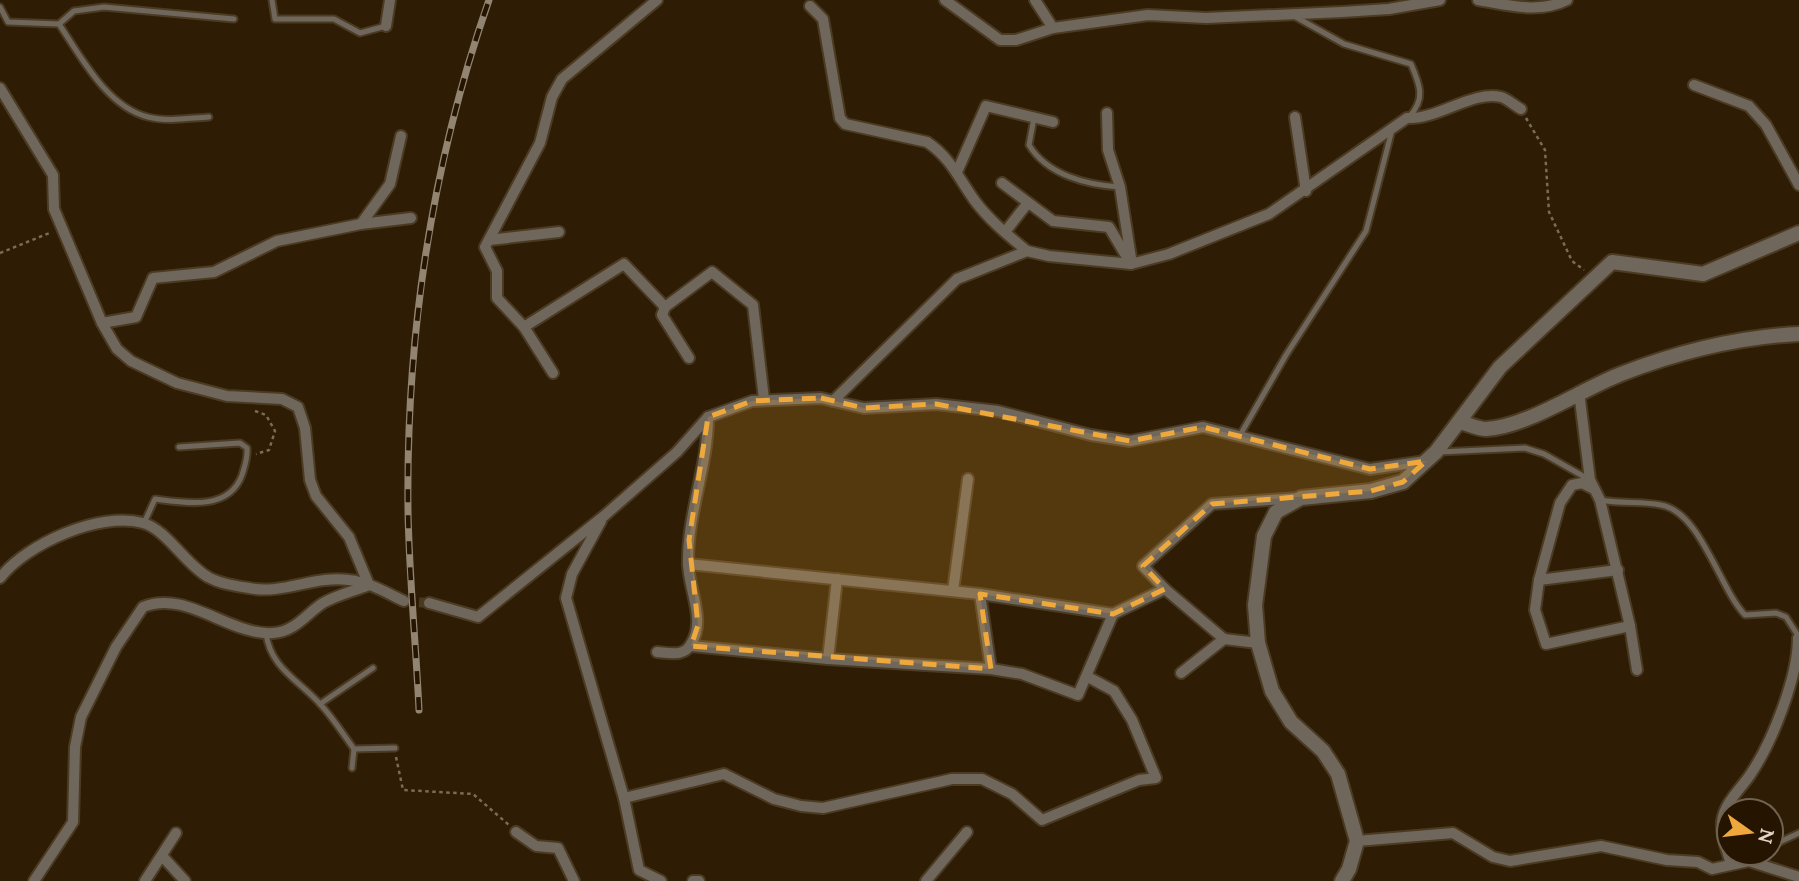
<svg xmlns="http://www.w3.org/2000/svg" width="1799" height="881" font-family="Lora,serif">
	<rect width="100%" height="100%" fill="#2e1d04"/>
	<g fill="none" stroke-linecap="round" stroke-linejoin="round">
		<path stroke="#493921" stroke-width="10" stroke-dasharray="10 5" stroke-linecap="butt" d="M 404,601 L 429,603"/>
		<g stroke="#4b3b23" stroke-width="9">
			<g id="service">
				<path d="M 272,0 L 275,19 L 334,19 L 360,33 L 386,26"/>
				<path d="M 0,7 L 8,22 L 59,24 C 81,57 107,107 148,117 C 168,122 189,118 209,117"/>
				<path d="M 1294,16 L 1344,44 L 1411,64 C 1420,85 1426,99 1409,117"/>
				<path d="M 59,24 L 74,11 L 104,7 L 234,19"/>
				<path d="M 1034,118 L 1029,145 C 1047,175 1087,185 1120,187"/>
				<path d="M 1239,437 L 1286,355 L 1366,231 L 1392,130"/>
				<path d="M 1439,452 L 1525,448 L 1544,454 L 1590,480"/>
				<path d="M 1601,500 C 1621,504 1641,501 1661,505 C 1701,512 1719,588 1745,615 L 1776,613 L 1786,617 L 1799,637"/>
				<path d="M 144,523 L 155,499 C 186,503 229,511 242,475 C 245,465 248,458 247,448 L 240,443 L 179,447"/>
				<path d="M 266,633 C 270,668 300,681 321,705 C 333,718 343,734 354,749 L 395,748"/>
				<path d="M 320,704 L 373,668"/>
				<path d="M 352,768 L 354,749"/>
				<path d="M 1771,846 L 1799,833"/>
				<path d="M 1749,861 L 1757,853"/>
			</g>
		</g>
		<g stroke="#4b3b23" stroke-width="14">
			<g id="minor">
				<path d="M 945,0 L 1000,40 L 1016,40 L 1053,28 L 1148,15 L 1206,18 L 1342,12 L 1389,9 L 1440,0"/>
				<path d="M 1035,0 L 1053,28"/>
				<path d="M 1478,0 C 1508,5 1539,14 1567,0"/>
				<path d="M 810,6 L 823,19 L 840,118 L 845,124 L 927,142 C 951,158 959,179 975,201 C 989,220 1009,236 1027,251"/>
				<path d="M 386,26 L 390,0"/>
				<path d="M 1694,85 L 1749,106 L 1766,125 L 1799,185"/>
				<path d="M 0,88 L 53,175 L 54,209 L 102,323 L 117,349 L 131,361 L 177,383 L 227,396 L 282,399 L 298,407 L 305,428 L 310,480 L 316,496 L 349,537 L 369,585"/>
				<path d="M 1107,113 L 1108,150 L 1120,187 L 1131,258"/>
				<path d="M 1295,117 L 1306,191"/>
				<path d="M 957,172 L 986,106 L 1053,122"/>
				<path d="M 1002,183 L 1053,221 L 1109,227 L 1131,264"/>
				<path d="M 361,224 L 390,184 L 401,136"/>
				<path d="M 1005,232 L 1027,204"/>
				<path d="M 489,240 L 559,232"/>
				<path d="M 102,323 L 136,317 L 153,278 L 214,272 L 277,241 L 361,224 L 411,218"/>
				<path d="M 524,327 L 624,264 L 665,307"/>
				<path d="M 689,358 L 662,315 L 665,307 L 712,272 L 753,305 L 764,399"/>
				<path d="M 553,373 L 524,327 L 497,298 L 497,271 L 485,247 L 540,143 L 552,97 L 562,79 L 657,0"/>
				<path d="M 1579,392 L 1590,480 L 1600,500 L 1630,626 L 1637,670"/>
				<path d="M 833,401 L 957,279 L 1027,251 L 1049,256 L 1131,264 L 1169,254 L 1269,214 L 1407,118 C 1437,120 1473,90 1501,97 C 1508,99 1515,106 1521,109"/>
				<path d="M 1594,489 L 1582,483 L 1572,485 L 1560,503 L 1539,580 L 1535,610 L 1546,644 L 1630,626"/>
				<path d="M 601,521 L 572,574 L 566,598 L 624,798 L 639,870 L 661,881"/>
				<path d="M 688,564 L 980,594 L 1113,614 L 1165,589 L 1224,639"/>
				<path d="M 0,578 C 26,544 100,511 143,523 C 166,529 186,565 208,577 C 220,584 236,586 249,588 C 283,595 315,575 349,580 C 369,582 387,593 404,601"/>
				<path d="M 1539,580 L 1618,570"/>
				<path d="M 1165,589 L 1143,566 L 1212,504 L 1298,498"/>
				<path d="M 953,591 L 968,479"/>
				<path d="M 980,594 L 991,669"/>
				<path d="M 429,603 L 478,617 L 604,516 L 677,452 L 708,417 L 752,401 L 821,398 L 864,408 L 936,404 L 998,411 L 1091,435 L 1130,441 L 1203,427 L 1370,469 L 1426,461"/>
				<path d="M 691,646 L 828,659 L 991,669 L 1022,674 L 1078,695 L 1113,614"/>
				<path d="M 657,652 C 670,653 684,657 691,644 C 707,619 687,588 688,560 C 688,512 708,465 708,417"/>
				<path d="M 828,659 L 837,579"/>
				<path d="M 1181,673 L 1224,639 L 1258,643"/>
				<path d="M 624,798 L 724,774 L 774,799 L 801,806 L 823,808 L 952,779 L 982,779 L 1012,794 L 1042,820 L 1139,780 L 1156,778 L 1132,720 L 1114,691 L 1088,677"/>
				<path d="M 516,832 L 536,846 L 558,848 L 574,881"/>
				<path d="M 1357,841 L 1453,833 L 1493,857 L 1510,861 L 1601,846 L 1667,860 L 1698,862 L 1712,869 L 1749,861 L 1799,877"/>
				<path d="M 163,857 L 185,881"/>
				<path d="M 1731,864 C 1727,850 1721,836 1722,822 C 1724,803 1740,790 1750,775 C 1772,743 1798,677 1798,638"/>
				<path d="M 34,881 L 73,822 L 75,747 L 81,717 L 116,647 L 143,607 C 186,589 230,636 273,633 C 295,632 307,613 323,603 C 337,595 354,591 369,585"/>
				<path d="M 145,881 L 176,833"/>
				<path d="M 693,881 L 699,881"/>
				<path d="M 926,881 L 967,832"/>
			</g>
		</g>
		<g stroke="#4b3b23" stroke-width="18">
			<g id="tertiary">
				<path d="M 1460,422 C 1468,424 1478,429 1486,429 C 1527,427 1582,389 1621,374 C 1678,352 1738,337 1799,334"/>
				<path d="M 1342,881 L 1349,869 L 1357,841 L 1338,774 L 1323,751 L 1291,722 L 1272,691 L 1258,643 L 1255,605 L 1264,536 L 1276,512 L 1301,498 L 1371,491 L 1403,482 L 1436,452 L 1500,367 L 1612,262 L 1703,274 L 1799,233"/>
			</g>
		</g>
		<g stroke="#7a6c57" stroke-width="2.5" stroke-dasharray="3.5 3.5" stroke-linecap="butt">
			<path d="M 1526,118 L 1545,150 L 1549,212 L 1572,261 L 1584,270"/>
			<path d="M 0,253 L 52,232"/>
			<path d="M 255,411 L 266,415 L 275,431 L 269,450 L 256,454"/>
			<path d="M 396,757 L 403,790 L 473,794 L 509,825"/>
		</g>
		<use href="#service" stroke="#70675c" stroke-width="5"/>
		<use href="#minor" stroke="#70675c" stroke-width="10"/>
		<use href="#tertiary" stroke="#70675c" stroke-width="14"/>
		<g stroke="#918470" stroke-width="7">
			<path id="rail" d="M 419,710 C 416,644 409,576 408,510 C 406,337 432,163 489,0"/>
		</g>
		<use href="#rail" stroke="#241400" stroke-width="4.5" stroke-dasharray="13" stroke-linecap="butt"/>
	</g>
	<path fill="#eea83c" fill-opacity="0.2" stroke="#eea83c" stroke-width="5" stroke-dasharray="14 9" stroke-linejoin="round" d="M 821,398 L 864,408 L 936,404 L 1130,441 L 1203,427 L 1370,469 L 1426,461 L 1403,482 L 1371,491 L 1212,504 L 1143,566 L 1165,589 L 1113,614 L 980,594 L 991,669 L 691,646 L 698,625 L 689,540 L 708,417 L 752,401 Z"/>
	<g transform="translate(1750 832) rotate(104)"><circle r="33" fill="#241400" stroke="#706250" stroke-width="2"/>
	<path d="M0-5L12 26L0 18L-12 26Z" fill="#eea83c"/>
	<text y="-10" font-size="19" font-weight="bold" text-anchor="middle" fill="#e1d6c7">N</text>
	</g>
</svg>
